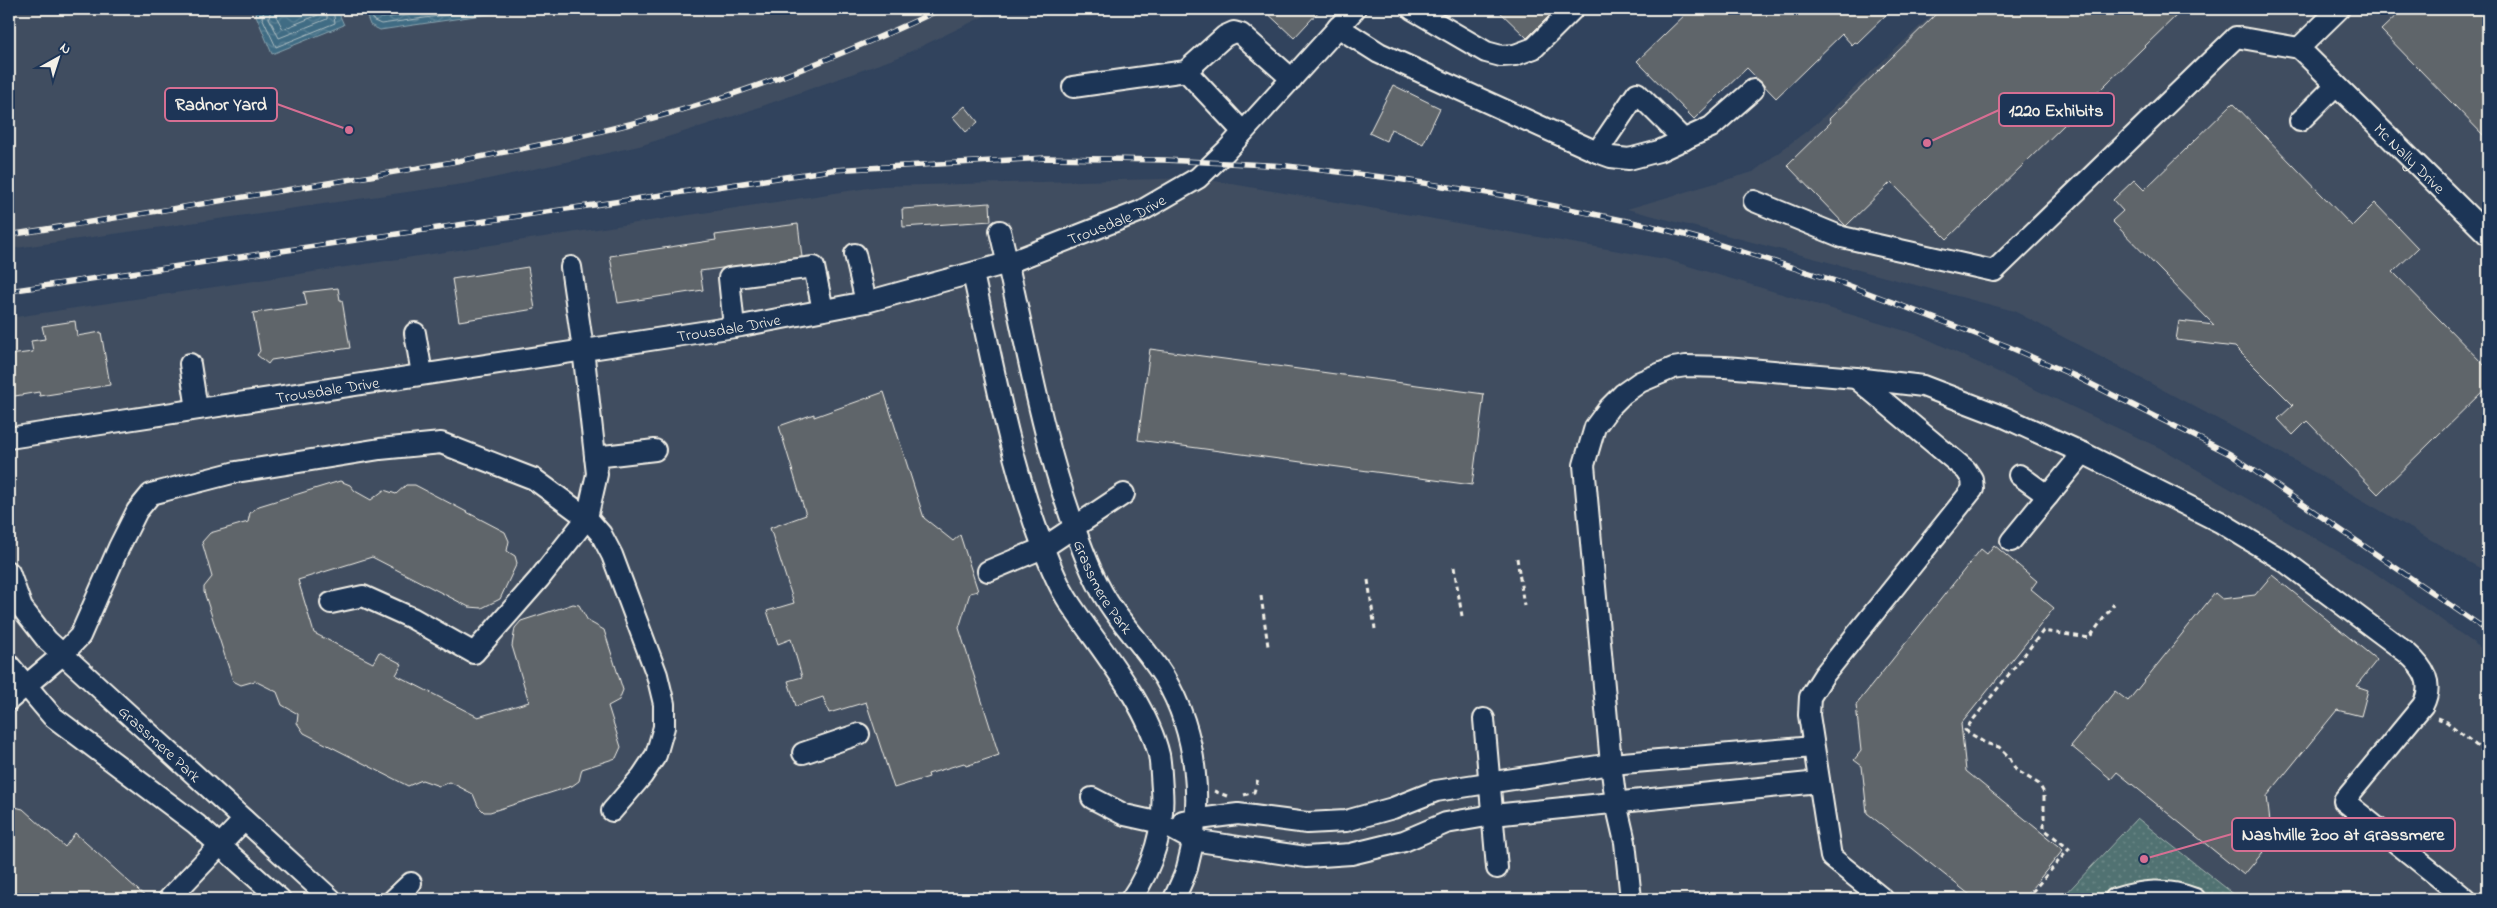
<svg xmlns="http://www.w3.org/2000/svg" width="2497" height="908" font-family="'Indie Flower',sans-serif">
	<defs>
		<pattern id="park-dots" width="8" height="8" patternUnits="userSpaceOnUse" patternTransform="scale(1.25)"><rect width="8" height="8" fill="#517272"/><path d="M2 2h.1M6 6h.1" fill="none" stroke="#6b8786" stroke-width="1.8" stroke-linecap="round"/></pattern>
		<pattern id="water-waves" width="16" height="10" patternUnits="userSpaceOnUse" patternTransform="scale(1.25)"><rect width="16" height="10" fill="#406c84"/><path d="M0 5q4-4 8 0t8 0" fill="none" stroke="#5c8195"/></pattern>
	</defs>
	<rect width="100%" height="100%" fill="#31435d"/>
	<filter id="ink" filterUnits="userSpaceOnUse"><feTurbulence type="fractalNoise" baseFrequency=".02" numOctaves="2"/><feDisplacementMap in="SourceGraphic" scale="10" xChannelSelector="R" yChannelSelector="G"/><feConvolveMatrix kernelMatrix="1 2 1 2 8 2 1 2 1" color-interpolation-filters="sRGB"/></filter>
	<g filter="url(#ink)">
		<g fill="#3f4d61">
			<path d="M 9,9 L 999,9 L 899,57 L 740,114 L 639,146 L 470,183 L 9,249 Z"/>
			<path d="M 1938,9 L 2488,9 L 2488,573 L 2276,450 L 2014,311 L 1627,209 L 1753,172 L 1817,123 Z"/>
			<path d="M 1198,178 L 1665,259 L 1919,335 L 2160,448 L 2375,573 L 2488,653 L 2488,899 L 2240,899 L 2137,818 L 2061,899 L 9,899 L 9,318 L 881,186 Z"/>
		</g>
		<path fill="url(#park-dots)" stroke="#a2b2ad" d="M 2137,818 L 2240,899 L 2061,899 Z"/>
		<g fill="url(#water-waves)" stroke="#88a1ac">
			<path d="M 262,9 L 337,9 L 344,25 L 272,54 L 255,13 Z"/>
			<path d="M 364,9 L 523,9 L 380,30 L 370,25 Z"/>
		</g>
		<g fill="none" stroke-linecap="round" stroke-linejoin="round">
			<g stroke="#acbcc0" stroke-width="1">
				<path d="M 265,9 L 262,17 L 276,47 L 335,23 L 333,9"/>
				<path d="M 271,9 L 269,18 L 279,38 L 327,19 L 327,9"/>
				<path d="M 278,9 L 277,18 L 283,29 L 318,15 L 319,9"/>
				<path d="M 369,9 L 374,21 L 381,24 L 490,9"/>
				<path d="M 376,9 L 379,16 L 382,18 L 448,9"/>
			</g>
		</g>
		<g fill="#5f656b" stroke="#f4f1e8">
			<path d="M 1263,9 L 1321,9 L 1294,38 Z"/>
			<path d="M 1497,9 L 1556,9 L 1527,38 Z"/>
			<path d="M 1691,9 L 1892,9 L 1857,43 L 1855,42 L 1852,45 L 1842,34 L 1776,98 L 1747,68 L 1694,119 L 1637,61 Z"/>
			<path d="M 1941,9 L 2183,9 L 1947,239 L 1891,182 L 1846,226 L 1787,165 L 1831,122 L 1829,119 Z"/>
			<path d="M 2403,9 L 2488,9 L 2488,140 L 2381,30 Z"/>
			<path d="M 1393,85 L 1440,108 L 1423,144 L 1391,129 L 1386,141 L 1369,133 Z"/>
			<path d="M 2233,103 L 2352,226 L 2375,203 L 2418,248 L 2393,272 L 2488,369 L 2488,386 L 2378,494 L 2307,421 L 2293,435 L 2278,419 L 2293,405 L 2235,347 L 2176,340 L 2179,321 L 2214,325 L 2112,221 L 2123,211 L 2113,200 L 2134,180 L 2144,190 Z"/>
			<path d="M 965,106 L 978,122 L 966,132 L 953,117 Z"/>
			<path d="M 990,203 L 991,221 L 903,227 L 902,209 Z"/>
			<path d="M 798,224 L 802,257 L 700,271 L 703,290 L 618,303 L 610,256 L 716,240 L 715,235 Z"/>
			<path d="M 528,267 L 535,309 L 459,321 L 452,279 Z"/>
			<path d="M 338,288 L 340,300 L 342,300 L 350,348 L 271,360 L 268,364 L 257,355 L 260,351 L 253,313 L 307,305 L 304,292 Z"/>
			<path d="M 75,321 L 77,336 L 101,332 L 110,385 L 40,396 L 39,392 L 9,397 L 9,355 L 33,352 L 31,341 L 45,339 L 42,326 Z"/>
			<path d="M 1150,349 L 1484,394 L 1472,485 L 1138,440 Z"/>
			<path d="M 884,392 L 924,518 L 953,541 L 960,535 L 978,591 L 970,593 L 959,628 L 999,755 L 966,766 L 964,763 L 928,774 L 929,777 L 894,788 L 866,702 L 829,713 L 823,697 L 796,706 L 788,681 L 802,677 L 791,639 L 778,644 L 767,611 L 794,603 L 770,528 L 806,515 L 779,426 L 814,414 L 814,417 Z"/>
			<path d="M 340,481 L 350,485 L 355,491 L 371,500 L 384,490 L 396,494 L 406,485 L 415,485 L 505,532 L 509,541 L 507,551 L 515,556 L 517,563 L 500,599 L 482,608 L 469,607 L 372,557 L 298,580 L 314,633 L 373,663 L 379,652 L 402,664 L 396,675 L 478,717 L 529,702 L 512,646 L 515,628 L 521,621 L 573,604 L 579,605 L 588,621 L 604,630 L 623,690 L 619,700 L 608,706 L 621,747 L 616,758 L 582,769 L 579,781 L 572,786 L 490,812 L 484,812 L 478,806 L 473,794 L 450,782 L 439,786 L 422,780 L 408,786 L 304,733 L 297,723 L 298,714 L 282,705 L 277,692 L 255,681 L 241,685 L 233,681 L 204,592 L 204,587 L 212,577 L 202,542 L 210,533 L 248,522 L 250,513 L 259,506 Z"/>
			<path d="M 1994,545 L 2037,581 L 2031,589 L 2054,608 L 1961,724 L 1966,771 L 2063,850 L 2023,899 L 1975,899 L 1867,813 L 1862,766 L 1854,760 L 1861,751 L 1856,705 L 1981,549 L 1987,554 Z"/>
			<path d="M 2272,575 L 2377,660 L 2356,686 L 2368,690 L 2361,716 L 2337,710 L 2267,796 L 2271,831 L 2258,847 L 2263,852 L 2244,875 L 2117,772 L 2111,779 L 2071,746 L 2115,691 L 2128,701 L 2215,593 L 2222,599 L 2255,595 Z"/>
			<path d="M 15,807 L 23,809 L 65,847 L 75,833 L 148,899 L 74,899 L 69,895 L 9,899 L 9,812 Z"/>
		</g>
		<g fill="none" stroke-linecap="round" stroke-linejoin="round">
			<g stroke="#f4f1e8" stroke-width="24">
				<g id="minor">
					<path d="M 1412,9 L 1486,52 L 1501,56 L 1515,55 L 1534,48 L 1573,9"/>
					<path id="s1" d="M 2339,9 L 2299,48 L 2488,235"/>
					<path d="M 1338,27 L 1379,53 L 1597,152 L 1611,157 L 1629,159 L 1659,151 L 1711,127 L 1753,90"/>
					<path d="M 1186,71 L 1243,132"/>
					<path d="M 1073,87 L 1186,71 L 1225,36 L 1234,32 L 1241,34 L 1292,79"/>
					<path d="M 2300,121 L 2335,86"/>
					<path d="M 1597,152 L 1637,93 L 1684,140"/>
					<path d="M 1754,201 L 1842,237 L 1994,271 L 2236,37 L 2299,48"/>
					<path id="s2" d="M 1000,231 C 1024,329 1040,434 1075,529 C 1085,557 1096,586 1114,611 C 1130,633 1149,653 1164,677 C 1198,733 1204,806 1187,868 C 1184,878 1178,889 1174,899"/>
					<path d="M 855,254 L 866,302"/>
					<path d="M 973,274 C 993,364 1009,458 1042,544 C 1049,563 1058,585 1069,602 C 1099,648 1146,701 1159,755 C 1161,766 1161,778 1162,789 C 1165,827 1153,867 1131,899"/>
					<path d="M 734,327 L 729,278 L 814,267 L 823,310"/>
					<path d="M 415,333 L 422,374"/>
					<path d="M 190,364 L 197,409"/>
					<path d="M 1856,378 L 1966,470 L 1972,479 L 1973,489 L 1824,675 L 1810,697 L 1809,715 L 1831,857 L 1883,899"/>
					<path id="s3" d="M 9,438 L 741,326 L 866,302 L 1008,263 L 1141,211 L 1198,178 L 1226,151 L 1355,9"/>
					<path d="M 595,457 L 655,450"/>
					<path d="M 2019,475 L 2048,496"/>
					<path d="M 2011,541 L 2083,453"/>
					<path d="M 988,571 L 1043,548 L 1124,494"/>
					<path id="s4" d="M 9,572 L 22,608 L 47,640 L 331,899"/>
					<path d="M 331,603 L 363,596 L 412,618 L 474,653 L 539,579 L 587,518 L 601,534 L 612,555 L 657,675 L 664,704 L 664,727 L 656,755 L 642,776 L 612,811"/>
					<path d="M 9,665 L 52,716 L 196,824 L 280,899"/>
					<path d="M 9,700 L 62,655 L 80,636 L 119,547 L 137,511 L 151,494 L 236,472 L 380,449 L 441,443 L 534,479 L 587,518 L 597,474 L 583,349 L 571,267"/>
					<path d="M 1484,719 L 1497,868"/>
					<path d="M 803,753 L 859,734"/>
					<path d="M 1092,798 L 1125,815 L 1161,823 L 1192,840 L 1306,857 L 1351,854 L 1404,841 L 1446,823 L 1493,815 L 1819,782"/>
					<path d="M 1183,821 L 1238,814 L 1307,823 L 1346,821 L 1393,808 L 1436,791 L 1611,764 L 1813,747"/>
					<path d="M 169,899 L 244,820"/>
					<path d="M 394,899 L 411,883"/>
					<path d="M 1631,899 L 1625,842 L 1616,803 L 1611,764 L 1584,465 L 1595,427 L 1609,408 L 1623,394 L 1640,382 L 1673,368 L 1686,366 L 1725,367 L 1856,378 L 1923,386 L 2004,417 L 2083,453 L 2220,522 L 2284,561 L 2407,653 C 2424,668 2434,683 2423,705 L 2344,801 L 2466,899"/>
					<path d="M 2115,899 C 2142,890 2167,888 2195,899"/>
				</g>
			</g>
			<g stroke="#f4f1e8" stroke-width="3" stroke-dasharray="5 4" stroke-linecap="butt">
				<path d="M 1517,558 L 1524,606"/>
				<path d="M 1454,567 L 1462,616"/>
				<path d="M 1368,580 L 1375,629"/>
				<path d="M 1261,596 L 1268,646"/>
				<path d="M 2437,718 L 2447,722 L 2488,755"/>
				<path d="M 1214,791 L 1227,796"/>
				<path d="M 1244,795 L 1254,792 L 1258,779"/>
				<path d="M 2026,899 L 2069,849 L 2044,829 L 2044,793 L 2039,784 L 2016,770 L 2009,757 L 1999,747 L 1985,743 L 1965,730 L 2043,631 L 2089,638 L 2114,604"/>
			</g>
			<use href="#minor" stroke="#1d3557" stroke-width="20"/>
			<g stroke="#f4f1e8" stroke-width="5.5">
				<g id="rail">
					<path d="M 9,235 C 117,218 226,200 334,182 C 447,164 560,144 671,113 C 764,87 854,50 941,9"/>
					<path d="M 9,291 L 832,170 L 1045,158 L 1164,160 L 1287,166 L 1391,178 L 1507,196 L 1651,226 L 1708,241 L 1845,284 L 2007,346 L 2075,376 L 2230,454 L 2488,631"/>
				</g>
			</g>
			<use href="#rail" stroke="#1d3557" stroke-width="4" stroke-dasharray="11" stroke-linecap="butt"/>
		</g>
	</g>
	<g text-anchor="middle" stroke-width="4.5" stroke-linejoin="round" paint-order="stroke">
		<g font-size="16" fill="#f4f1e8" stroke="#1d3557">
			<text dy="6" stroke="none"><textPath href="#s1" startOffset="212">Mc Nally Drive</textPath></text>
			<text dy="6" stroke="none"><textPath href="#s3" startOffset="1132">Trousdale Drive</textPath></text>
			<text dy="6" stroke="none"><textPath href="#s3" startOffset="728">Trousdale Drive</textPath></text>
			<text dy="6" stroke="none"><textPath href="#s3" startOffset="322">Trousdale Drive</textPath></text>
			<text dy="6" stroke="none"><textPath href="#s2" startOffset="372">Grassmere Park</textPath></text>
			<text dy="6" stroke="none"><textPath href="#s4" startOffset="232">Grassmere Park</textPath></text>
		</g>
	</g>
	<path fill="none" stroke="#d66f93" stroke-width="2" d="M349 130L277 104M1927 143L1999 110M2144 859L2232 834"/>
	<g fill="#d66f93" stroke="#1d3557" stroke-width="2">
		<circle cx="349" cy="130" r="5"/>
		<circle cx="1927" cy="143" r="5"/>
		<circle cx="2144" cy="859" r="5"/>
	</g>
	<g fill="#1d3557" stroke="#d66f93" stroke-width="2">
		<rect x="165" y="88" width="112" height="33" rx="5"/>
		<rect x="1999" y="93" width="115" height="33" rx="5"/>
		<rect x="2232" y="818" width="223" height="33" rx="5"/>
	</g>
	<g font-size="18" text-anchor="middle" font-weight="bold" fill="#f4f1e8">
		<text x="221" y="110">Radnor Yard</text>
		<text x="2056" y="116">1220 Exhibits</text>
		<text x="2343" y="840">Nashville Zoo at Grassmere</text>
	</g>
	<rect width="2497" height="908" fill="none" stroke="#1d3557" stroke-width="30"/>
	<rect x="15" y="15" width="2467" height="878" fill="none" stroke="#f4f1e8" stroke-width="2" filter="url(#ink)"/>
	<g transform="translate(58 58) rotate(39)" stroke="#1d3557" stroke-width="4" paint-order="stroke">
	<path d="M0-4L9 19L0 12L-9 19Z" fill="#f4f1e8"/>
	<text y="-8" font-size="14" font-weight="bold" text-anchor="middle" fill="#f4f1e8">N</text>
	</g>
</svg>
